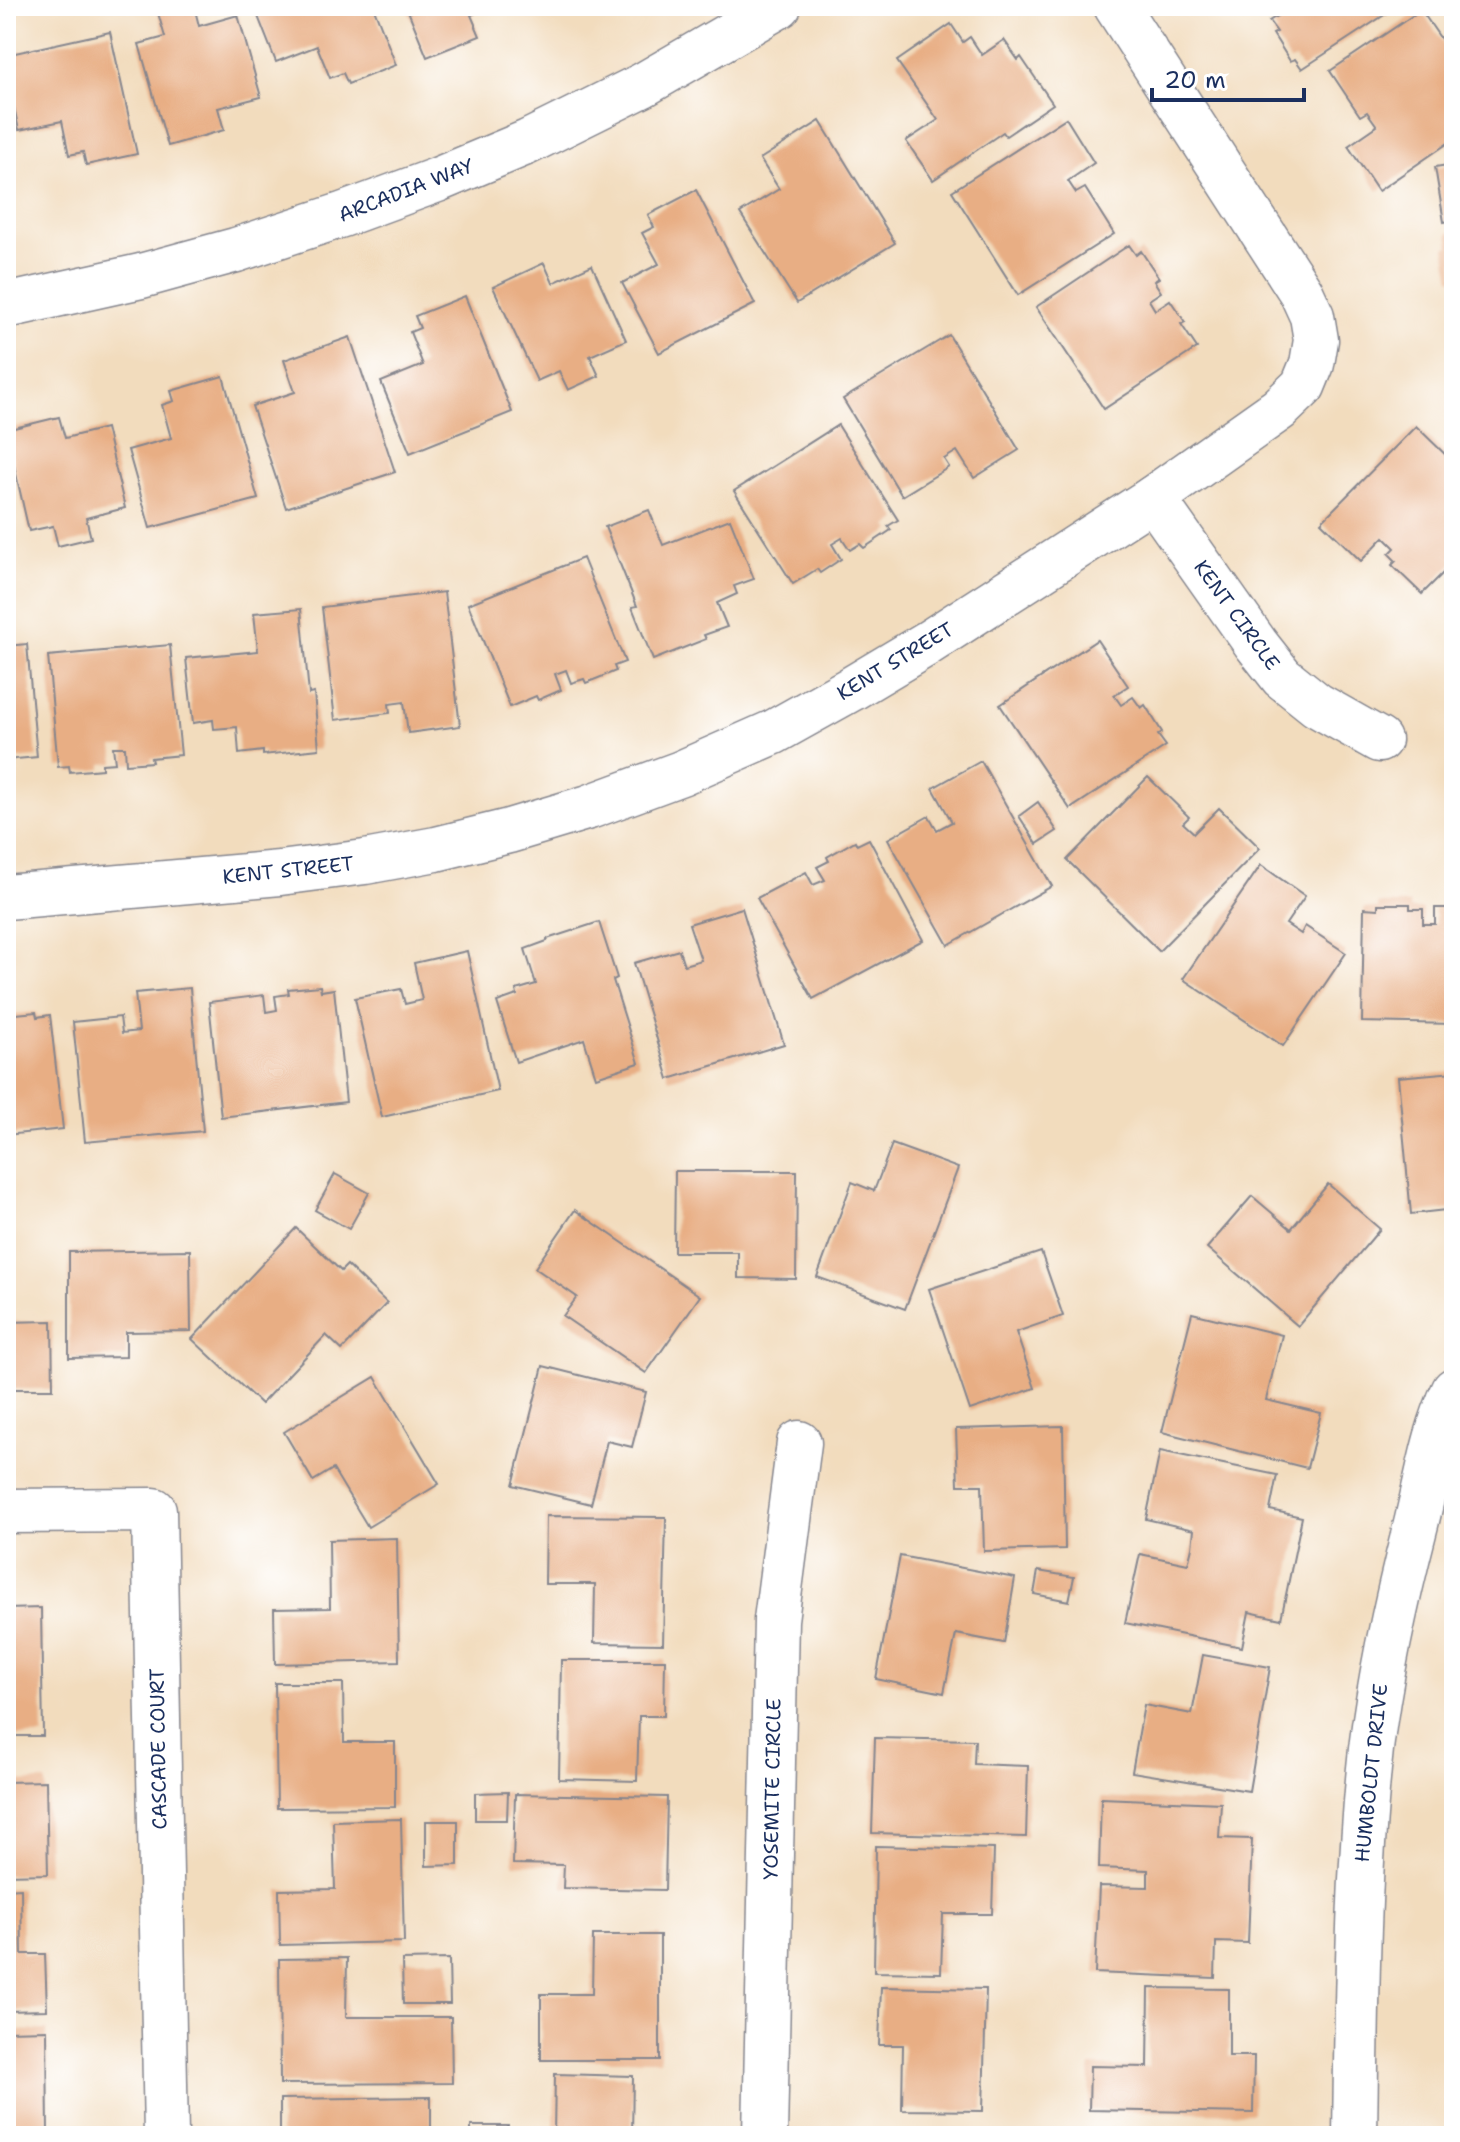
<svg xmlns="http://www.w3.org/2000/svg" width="1460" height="2142" font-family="'Shantell Sans',sans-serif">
	<rect width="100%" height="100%" fill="#fff"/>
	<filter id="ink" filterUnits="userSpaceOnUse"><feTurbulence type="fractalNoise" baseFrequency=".0125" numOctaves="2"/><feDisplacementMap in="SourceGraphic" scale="16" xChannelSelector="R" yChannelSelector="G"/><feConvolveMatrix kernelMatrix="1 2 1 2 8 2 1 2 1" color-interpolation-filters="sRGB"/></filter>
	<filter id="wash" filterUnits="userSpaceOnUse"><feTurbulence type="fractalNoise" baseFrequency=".006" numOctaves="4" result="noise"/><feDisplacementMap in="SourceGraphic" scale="32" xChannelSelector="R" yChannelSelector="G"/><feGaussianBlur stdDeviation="1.8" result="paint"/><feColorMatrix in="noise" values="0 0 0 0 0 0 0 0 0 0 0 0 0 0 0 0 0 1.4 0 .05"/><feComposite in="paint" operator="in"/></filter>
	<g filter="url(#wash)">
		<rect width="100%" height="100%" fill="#f2dcbd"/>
		<g id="blocks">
			<g fill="#e8ae84">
				<path d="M 181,6 L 194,6 L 199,26 L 238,15 L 261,97 L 218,108 L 224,130 L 168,146 L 139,44 L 165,37 L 158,13 Z"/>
				<path d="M 254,6 L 373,6 L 396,65 L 348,84 L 343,73 L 330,78 L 317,46 L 276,62 Z"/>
				<path d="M 406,6 L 492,6 L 471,15 L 480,36 L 427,57 Z"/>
				<path d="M 1277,6 L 1398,6 L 1302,69 L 1295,59 L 1290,61 L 1273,34 L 1277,32 L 1269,21 L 1282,13 Z"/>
				<path d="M 1421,10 L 1454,58 L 1454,139 L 1378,191 L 1348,146 L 1377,126 L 1367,112 L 1360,116 L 1330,71 Z"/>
				<path d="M 951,24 L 963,42 L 970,37 L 982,55 L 1004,40 L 1018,60 L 1021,57 L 1053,104 L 1006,136 L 1003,132 L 933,180 L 906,141 L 938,120 L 897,61 Z"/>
				<path d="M 110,32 L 137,154 L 86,165 L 83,152 L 69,155 L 62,121 L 19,130 L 6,70 L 6,55 Z"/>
				<path d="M 1066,118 L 1094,163 L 1068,181 L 1076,193 L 1085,188 L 1114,234 L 1018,295 L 952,191 Z"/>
				<path d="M 820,121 L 895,243 L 797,303 L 740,213 L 779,189 L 760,159 Z"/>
				<path d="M 6,147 L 15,182 L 6,184 Z"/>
				<path d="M 1454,164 L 1454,220 L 1444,222 L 1435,167 Z"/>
				<path d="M 696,190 L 755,304 L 659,353 L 622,283 L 659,264 L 642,233 L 654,227 L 648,215 Z"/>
				<path d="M 1454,232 L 1454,278 L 1451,279 L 1445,247 L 1450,246 L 1448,233 Z"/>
				<path d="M 1129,245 L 1136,255 L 1141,251 L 1159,278 L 1154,281 L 1161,292 L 1149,300 L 1155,310 L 1170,300 L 1185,322 L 1181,324 L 1197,348 L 1104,409 L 1036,307 Z"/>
				<path d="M 544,263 L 553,283 L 592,265 L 626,340 L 590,356 L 599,376 L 568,390 L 559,371 L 537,381 L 493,287 Z"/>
				<path d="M 465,296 L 512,412 L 410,453 L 381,382 L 423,365 L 410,332 L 420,328 L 415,316 Z"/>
				<path d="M 949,335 L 1019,450 L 974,478 L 957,451 L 944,459 L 949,467 L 902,496 L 843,399 Z"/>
				<path d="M 350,337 L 395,472 L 286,508 L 252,406 L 295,392 L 284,360 Z"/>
				<path d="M 223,376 L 258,499 L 150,528 L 128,450 L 171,438 L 162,405 L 174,401 L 171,391 Z"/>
				<path d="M 59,417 L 65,438 L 106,428 L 125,508 L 86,518 L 91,538 L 58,546 L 53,526 L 29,531 L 6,430 Z"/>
				<path d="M 838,425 L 898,520 L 888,526 L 891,530 L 864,548 L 860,544 L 850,550 L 842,538 L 832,544 L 841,559 L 820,573 L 817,569 L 793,584 L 734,491 Z"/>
				<path d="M 1416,426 L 1454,463 L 1454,562 L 1422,594 L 1392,565 L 1396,561 L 1389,554 L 1395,548 L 1384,537 L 1361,561 L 1321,522 Z"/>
				<path d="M 649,510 L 663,545 L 730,519 L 754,579 L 734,586 L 737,594 L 717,603 L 727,627 L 704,635 L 706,639 L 653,660 L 632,607 L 637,606 L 605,527 Z"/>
				<path d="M 583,558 L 625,662 L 614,666 L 616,671 L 586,683 L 584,679 L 571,683 L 566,670 L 555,674 L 561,690 L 538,700 L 536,696 L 510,707 L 468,604 Z"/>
				<path d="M 444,592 L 460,726 L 408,733 L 404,702 L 389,704 L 390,713 L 335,720 L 322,607 Z"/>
				<path d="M 301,609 L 309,694 L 314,693 L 319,749 L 263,755 L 263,751 L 239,754 L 237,727 L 214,729 L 213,720 L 193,723 L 186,658 L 258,651 L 254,613 Z"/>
				<path d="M 1097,640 L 1128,686 L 1114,695 L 1121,705 L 1133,697 L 1141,708 L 1145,705 L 1162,732 L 1158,735 L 1166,746 L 1070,809 L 1000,705 Z"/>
				<path d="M 27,644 L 37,757 L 6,760 L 6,646 Z"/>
				<path d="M 170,645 L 181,755 L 151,758 L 152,762 L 126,764 L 125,747 L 113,747 L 115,763 L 102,764 L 102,769 L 70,772 L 69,766 L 58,767 L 48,656 Z"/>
				<path d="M 981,761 L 1052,886 L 948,945 L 888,839 L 929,816 L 937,830 L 952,822 L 933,788 Z"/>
				<path d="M 1148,777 L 1189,817 L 1183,823 L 1194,833 L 1219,808 L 1260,848 L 1159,951 L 1067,860 Z"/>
				<path d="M 1038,802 L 1057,831 L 1037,844 L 1019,816 Z"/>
				<path d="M 869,839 L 923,940 L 813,999 L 757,898 L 806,872 L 813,885 L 825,880 L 817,867 L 829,861 L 827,857 L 855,841 L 857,845 Z"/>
				<path d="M 1261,865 L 1305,896 L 1286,924 L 1301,934 L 1305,926 L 1346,953 L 1283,1046 L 1183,979 Z"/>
				<path d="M 1378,904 L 1410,904 L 1410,909 L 1423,909 L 1423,924 L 1435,924 L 1435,908 L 1454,908 L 1454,1024 L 1362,1022 L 1364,908 L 1378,909 Z"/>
				<path d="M 742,908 L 784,1044 L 669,1079 L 634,963 L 679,950 L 684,965 L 701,960 L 689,924 Z"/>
				<path d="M 599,922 L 617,978 L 613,980 L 639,1063 L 596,1077 L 584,1039 L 516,1062 L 497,1002 L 517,995 L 516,990 L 536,984 L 525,949 L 547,941 L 547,939 Z"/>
				<path d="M 467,951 L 498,1091 L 382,1117 L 355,998 L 401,989 L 405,1004 L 422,1000 L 414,963 Z"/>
				<path d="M 320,986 L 321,991 L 334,989 L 346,1102 L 221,1117 L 209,1002 L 264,995 L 266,1012 L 277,1010 L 275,996 L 289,994 L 288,989 Z"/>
				<path d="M 190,988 L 203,1131 L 85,1142 L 73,1022 L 120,1017 L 122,1033 L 139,1031 L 135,993 Z"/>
				<path d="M 36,1012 L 37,1017 L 50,1015 L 63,1129 L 6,1135 L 6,1015 Z"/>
				<path d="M 1454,1072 L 1454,1209 L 1411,1214 L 1398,1077 Z"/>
				<path d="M 892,1144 L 958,1168 L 905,1309 L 817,1277 L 852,1182 L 874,1191 Z"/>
				<path d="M 675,1171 L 797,1171 L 796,1279 L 738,1278 L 738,1252 L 674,1252 Z"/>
				<path d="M 335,1174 L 369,1193 L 349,1229 L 315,1210 Z"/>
				<path d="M 1328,1184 L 1380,1229 L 1298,1326 L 1207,1248 L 1252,1196 L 1291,1229 Z"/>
				<path d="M 575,1210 L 700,1296 L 646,1373 L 563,1316 L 577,1297 L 535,1268 Z"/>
				<path d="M 296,1228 L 341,1271 L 347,1265 L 387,1303 L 342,1350 L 326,1335 L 261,1404 L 192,1339 Z"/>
				<path d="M 190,1250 L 191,1331 L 126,1332 L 126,1357 L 69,1358 L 69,1252 Z"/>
				<path d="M 1041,1252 L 1063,1316 L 1016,1332 L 1035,1388 L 970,1410 L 929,1289 Z"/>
				<path d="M 1192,1313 L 1282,1335 L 1266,1400 L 1321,1413 L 1307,1468 L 1162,1432 Z"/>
				<path d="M 52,1321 L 53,1389 L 6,1389 L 6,1322 Z"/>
				<path d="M 543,1366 L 646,1392 L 632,1447 L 607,1441 L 591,1504 L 513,1485 Z"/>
				<path d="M 375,1377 L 439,1484 L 368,1527 L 333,1469 L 313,1481 L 284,1432 Z"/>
				<path d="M 1063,1426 L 1065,1549 L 984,1551 L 982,1485 L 958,1485 L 956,1429 Z"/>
				<path d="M 1160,1451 L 1277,1475 L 1270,1510 L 1302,1517 L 1281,1619 L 1249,1612 L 1242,1647 L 1125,1623 L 1140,1554 L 1188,1564 L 1192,1547 L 1194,1530 L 1146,1519 Z"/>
				<path d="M 546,1516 L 666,1517 L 663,1644 L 594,1643 L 595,1584 L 545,1584 Z"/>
				<path d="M 397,1538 L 399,1661 L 275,1664 L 274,1609 L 330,1608 L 329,1540 Z"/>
				<path d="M 900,1556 L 1015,1578 L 1004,1643 L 956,1634 L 944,1693 L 876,1679 Z"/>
				<path d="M 1038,1571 L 1074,1577 L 1069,1601 L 1034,1594 Z"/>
				<path d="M 41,1608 L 43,1736 L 6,1736 L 6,1609 Z"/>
				<path d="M 1203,1655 L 1270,1667 L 1249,1791 L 1132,1772 L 1144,1705 L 1192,1714 Z"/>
				<path d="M 561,1660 L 665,1660 L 664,1716 L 639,1716 L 637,1781 L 559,1779 Z"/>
				<path d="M 275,1683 L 343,1683 L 344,1742 L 395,1742 L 395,1807 L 277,1808 Z"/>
				<path d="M 875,1738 L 975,1740 L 974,1764 L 1028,1766 L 1026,1837 L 872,1833 Z"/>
				<path d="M 46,1781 L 48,1874 L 6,1875 L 6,1782 Z"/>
				<path d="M 508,1792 L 507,1820 L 475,1820 L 475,1793 Z"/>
				<path d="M 515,1794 L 667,1797 L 665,1890 L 563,1888 L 564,1865 L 513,1864 Z"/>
				<path d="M 1101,1798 L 1221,1803 L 1219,1838 L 1252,1839 L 1248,1943 L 1216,1942 L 1215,1978 L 1095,1973 L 1099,1886 L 1148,1887 L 1148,1870 L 1099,1868 Z"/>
				<path d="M 401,1819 L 404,1942 L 280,1945 L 279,1890 L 335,1889 L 333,1821 Z"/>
				<path d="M 426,1821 L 458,1821 L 458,1865 L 426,1866 Z"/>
				<path d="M 876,1846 L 994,1849 L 992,1914 L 943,1914 L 941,1973 L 874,1972 Z"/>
				<path d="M 21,1888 L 22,1954 L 45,1954 L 47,2010 L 6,2011 L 6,1889 Z"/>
				<path d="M 593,1935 L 660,1935 L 660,2060 L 541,2060 L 541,1994 L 592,1994 Z"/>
				<path d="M 347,1958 L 346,2017 L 451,2017 L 452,2083 L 280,2084 L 279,1959 Z"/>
				<path d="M 449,1959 L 450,2004 L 403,2004 L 402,1960 Z"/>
				<path d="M 881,1987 L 986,1989 L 983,2111 L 902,2110 L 903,2045 L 879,2045 Z"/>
				<path d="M 1149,1988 L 1229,1989 L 1229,2056 L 1254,2056 L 1253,2113 L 1089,2110 L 1090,2066 L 1148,2067 Z"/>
				<path d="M 47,2030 L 48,2136 L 6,2136 L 6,2031 Z"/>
				<path d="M 555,2074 L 633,2076 L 632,2136 L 554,2136 Z"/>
				<path d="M 431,2097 L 431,2136 L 280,2136 L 280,2099 Z"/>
				<rect x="471" y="2126" width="37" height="10"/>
			</g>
		</g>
	</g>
	<g filter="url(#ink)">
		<use href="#blocks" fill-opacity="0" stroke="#86868e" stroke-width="2"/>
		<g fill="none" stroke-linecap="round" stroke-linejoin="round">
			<g stroke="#86868e" stroke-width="47">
				<g id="minor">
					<path d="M 6,306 L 141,276 L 236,250 L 342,215 L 437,180 L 528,142 L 643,85 L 779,6"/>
					<path d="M 1153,498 L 1256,644 L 1282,677 L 1317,705 L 1379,740"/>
					<path d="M 6,897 L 280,873 L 365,862 L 436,849 L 509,831 L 589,807 L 681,773 L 774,732 L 851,689 L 928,643 L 1153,498 L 1279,409 L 1303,386 L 1312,364 L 1316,340 L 1312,316 L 1301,292 L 1116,6"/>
					<path d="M 6,1511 L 154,1510 L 166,2136"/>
					<path d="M 765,2136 L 776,1620 L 799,1443"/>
					<path d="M 1355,2136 C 1357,2007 1357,1878 1371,1749 C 1380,1673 1397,1598 1416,1524 C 1427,1480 1434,1431 1454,1390"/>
				</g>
			</g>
			<use href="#minor" stroke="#fff" stroke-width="44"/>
		</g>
	</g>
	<g text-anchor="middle" stroke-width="6" stroke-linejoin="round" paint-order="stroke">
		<g font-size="20" fill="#1b2f5e" stroke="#fff">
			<text transform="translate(406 190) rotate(-21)" y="7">ARCADIA WAY</text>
			<text transform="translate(1237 615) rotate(54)" y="7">KENT CIRCLE</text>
			<text transform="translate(895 661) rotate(-31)" y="7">KENT STREET</text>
			<text transform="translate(288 870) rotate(-6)" y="7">KENT STREET</text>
			<text transform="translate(158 1749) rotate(-91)" y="7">CASCADE COURT</text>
			<text transform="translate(1371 1773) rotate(-84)" y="7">HUMBOLDT DRIVE</text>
			<text transform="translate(772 1789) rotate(-89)" y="7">YOSEMITE CIRCLE</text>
		</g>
	</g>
	<rect width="1460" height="2142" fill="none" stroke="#fff" stroke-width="32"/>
	<path d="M1152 88v12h152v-12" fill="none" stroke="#1b2f5e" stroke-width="4"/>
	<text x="1164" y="88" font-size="24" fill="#1b2f5e" stroke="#ffffff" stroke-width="6" paint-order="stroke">20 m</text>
</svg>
